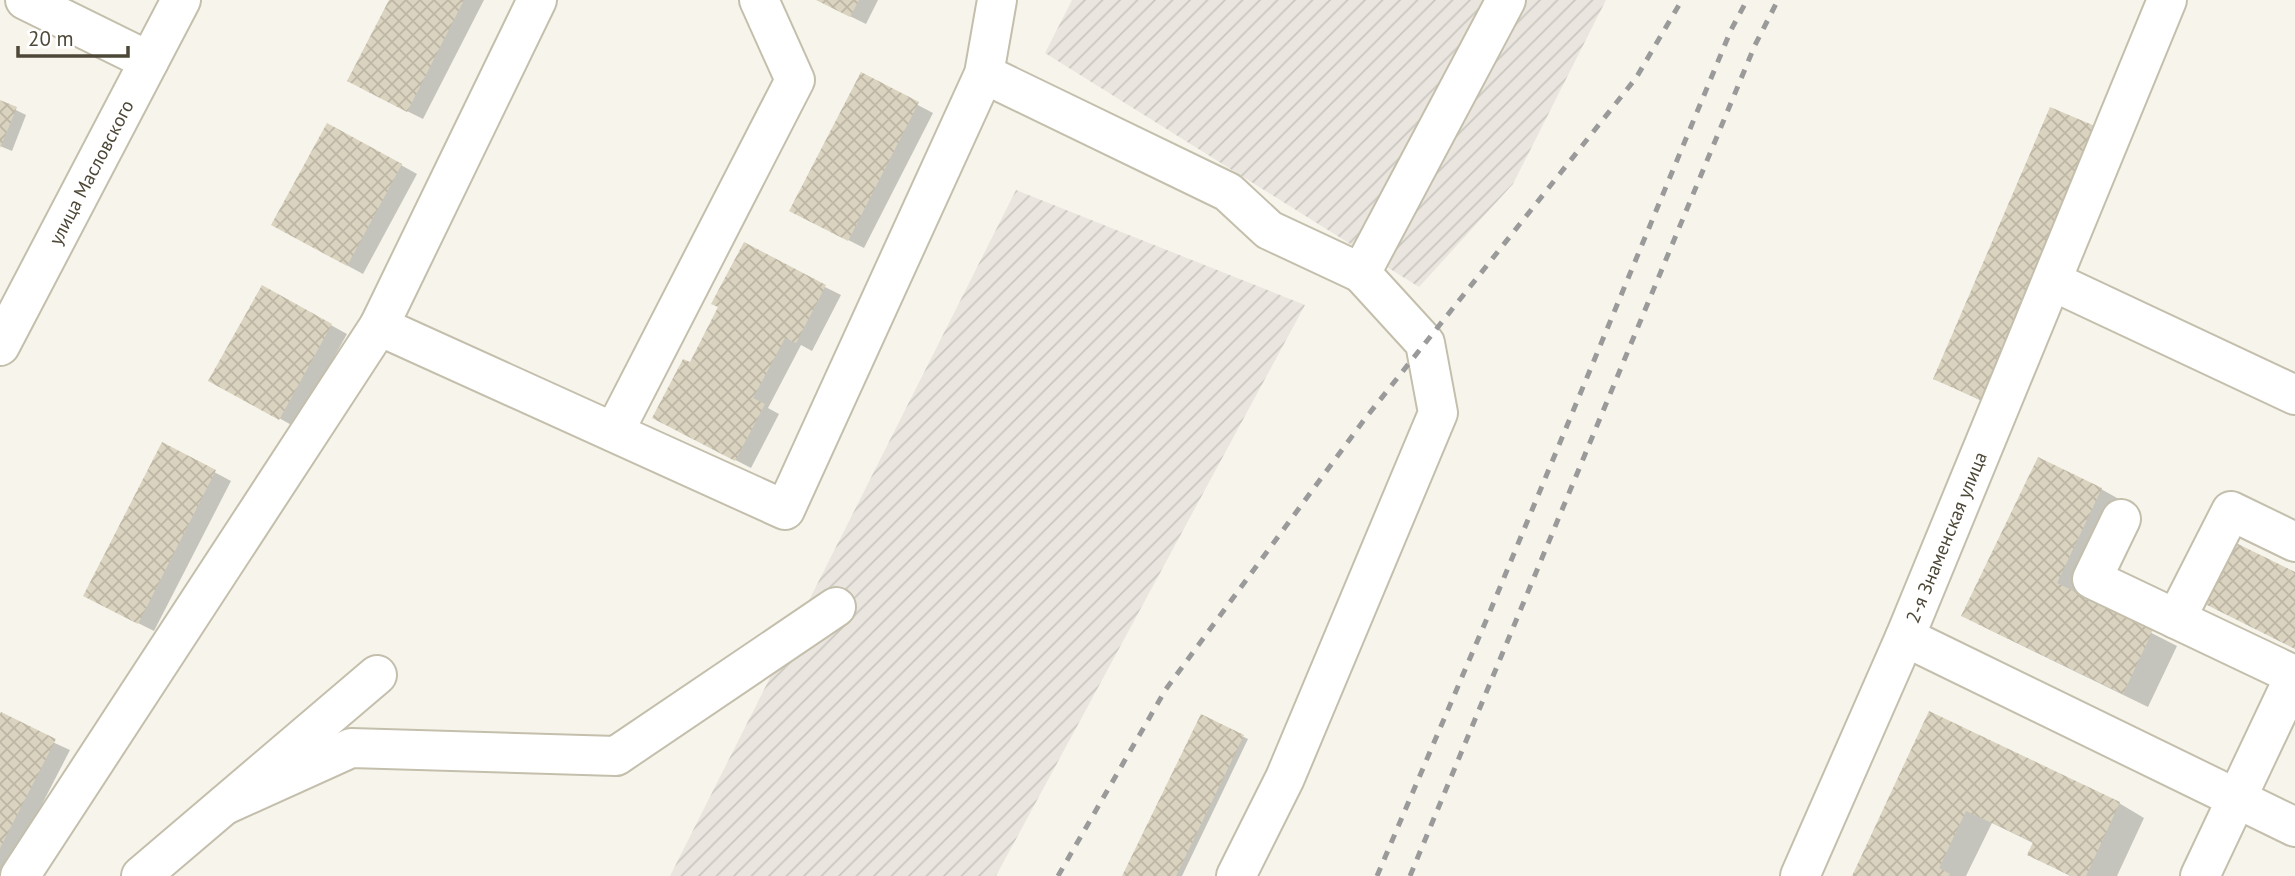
<svg xmlns="http://www.w3.org/2000/svg" width="2295" height="876" font-family="'PT Sans',sans-serif">
	<defs>
		<pattern id="industrial-furrows" width="10" height="10" patternUnits="userSpaceOnUse" patternTransform="scale(1.75)"><rect width="10" height="10" fill="#eae6df"/><path d="M-1 1l2-2M0 10L10 0M9 11l2-2" fill="none" stroke="#cac7c0"/></pattern>
		<pattern id="building-cross-hatch" width="8" height="8" patternUnits="userSpaceOnUse" patternTransform="scale(1.75)"><rect width="8" height="8" fill="#dad3bf"/><path d="M0 0l8 8M0 8l8-8" fill="none" stroke="#bdb6a5"/></pattern>
	</defs>
	<rect width="100%" height="100%" fill="#f7f5eb"/>
	<g fill="url(#industrial-furrows)">
		<path d="M 1072,0 L 1606,0 L 1513,184 L 1419,287 L 1045,53 Z"/>
		<path d="M 1016,190 L 1305,305 L 996,876 L 670,876 Z"/>
	</g>
	<g fill="#0003">
		<path d="M 391,0 L 484,0 L 423,119 L 365,90 Z"/>
		<path d="M 817,0 L 878,0 L 866,24 Z"/>
		<path d="M 861,75 L 933,113 L 864,248 L 807,219 Z"/>
		<path d="M 0,102 L 26,115 L 12,151 L 0,146 Z"/>
		<path d="M 2051,109 L 2001,410 L 1935,379 Z"/>
		<path d="M 401,165 L 417,174 L 363,274 L 289,234 Z"/>
		<path d="M 262,287 L 347,334 L 295,427 L 211,380 Z"/>
		<path d="M 825,287 L 841,295 L 812,351 L 801,345 L 768,408 L 779,414 L 751,468 L 670,426 L 691,364 L 720,307 Z"/>
		<path d="M 162,444 L 231,481 L 154,631 L 100,604 Z"/>
		<path d="M 2101,489 L 2126,503 L 2081,597 L 2177,646 L 2148,707 L 1988,629 L 1963,615 Z"/>
		<path d="M 1930,713 L 2119,803 L 2144,818 L 2117,876 L 2070,876 L 2029,854 L 2035,844 L 1992,823 L 1966,876 L 1853,876 Z"/>
		<path d="M 1202,716 L 1248,739 L 1182,876 L 1124,876 Z"/>
		<path d="M 0,718 L 70,750 L 5,876 L 0,876 Z"/>
	</g>
	<g fill="url(#building-cross-hatch)">
		<path d="M 389,0 L 464,0 L 407,112 L 347,81 Z"/>
		<path d="M 816,0 L 859,0 L 850,17 Z"/>
		<path d="M 861,72 L 919,102 L 848,241 L 789,211 Z"/>
		<path d="M 0,100 L 17,107 L 0,148 Z"/>
		<path d="M 2050,107 L 2102,129 L 1985,402 L 1933,379 Z"/>
		<path d="M 327,123 L 402,164 L 347,266 L 271,225 Z"/>
		<path d="M 744,242 L 826,285 L 796,343 L 785,338 L 753,398 L 765,404 L 735,461 L 652,418 L 683,359 L 690,362 L 718,307 L 711,304 Z"/>
		<path d="M 262,285 L 332,324 L 279,420 L 208,381 Z"/>
		<path d="M 162,442 L 216,470 L 138,624 L 83,596 Z"/>
		<path d="M 2038,457 L 2102,488 L 2057,583 L 2153,630 L 2123,694 L 1961,616 Z"/>
		<path d="M 2234,542 L 2295,572 L 2295,649 L 2203,603 Z"/>
		<path d="M 1929,711 L 2120,802 L 2086,876 L 2071,876 L 2027,855 L 2033,842 L 1966,811 L 1939,868 L 1950,874 L 1949,876 L 1852,876 Z"/>
		<path d="M 1,712 L 56,739 L 0,848 L 0,714 Z"/>
		<path d="M 1201,714 L 1244,735 L 1176,876 L 1122,876 Z"/>
	</g>
	<g fill="none" stroke-linecap="round" stroke-linejoin="round">
		<g stroke="#c4bfac" stroke-width="42">
			<g id="minor">
				<path d="M 25,0 L 149,61"/>
				<path d="M 537,0 L 379,326 L 785,510 L 984,74 L 997,0"/>
				<path d="M 984,74 L 1228,192 L 1269,230 L 1361,273 L 1506,0"/>
				<path d="M 2052,281 L 2295,395"/>
				<path id="s1" d="M 0,346 L 181,0"/>
				<path d="M 614,432 L 795,80 L 759,0"/>
				<path d="M 2121,519 L 2092,579 L 2294,675"/>
				<path d="M 2176,619 L 2231,511 L 2295,542"/>
				<path d="M 1905,637 L 2295,827"/>
				<path d="M 225,805 L 351,748 L 616,756 L 836,607"/>
				<path d="M 20,876 L 379,326"/>
				<path d="M 141,876 L 377,675"/>
				<path d="M 1236,876 L 1285,778 L 1438,413 L 1425,343 L 1361,273"/>
				<path id="s2" d="M 1800,876 L 1905,637 L 2167,0"/>
				<path d="M 2200,876 L 2295,675"/>
			</g>
		</g>
		<use href="#minor" stroke="#fff" stroke-width="38"/>
		<g stroke="#9a9a9a" stroke-width="5" stroke-dasharray="9 9" stroke-linecap="butt">
			<path d="M 1058,876 L 1166,689 L 1364,420 L 1636,78 L 1682,0"/>
			<path d="M 1377,876 L 1491,609 L 1731,30 L 1747,0"/>
			<path d="M 1410,876 L 1755,45 L 1778,0"/>
		</g>
	</g>
	<g text-anchor="middle" stroke-width="6" stroke-linejoin="round" paint-order="stroke">
		<g font-size="19" fill="#4d4737" stroke="#fff">
			<text dy="7" stroke="none"><textPath href="#s1" startOffset="196">улица Масловского</textPath></text>
			<text dy="7" stroke="none"><textPath href="#s2" startOffset="369">2-я Знаменская улица</textPath></text>
		</g>
	</g>
	<path d="M18 46v10h110v-10" fill="none" stroke="#4d4737" stroke-width="3.5"/>
	<text x="28" y="46" font-size="21" fill="#4d4737" stroke="#ffffff" stroke-width="5" paint-order="stroke">20 m</text>
</svg>
